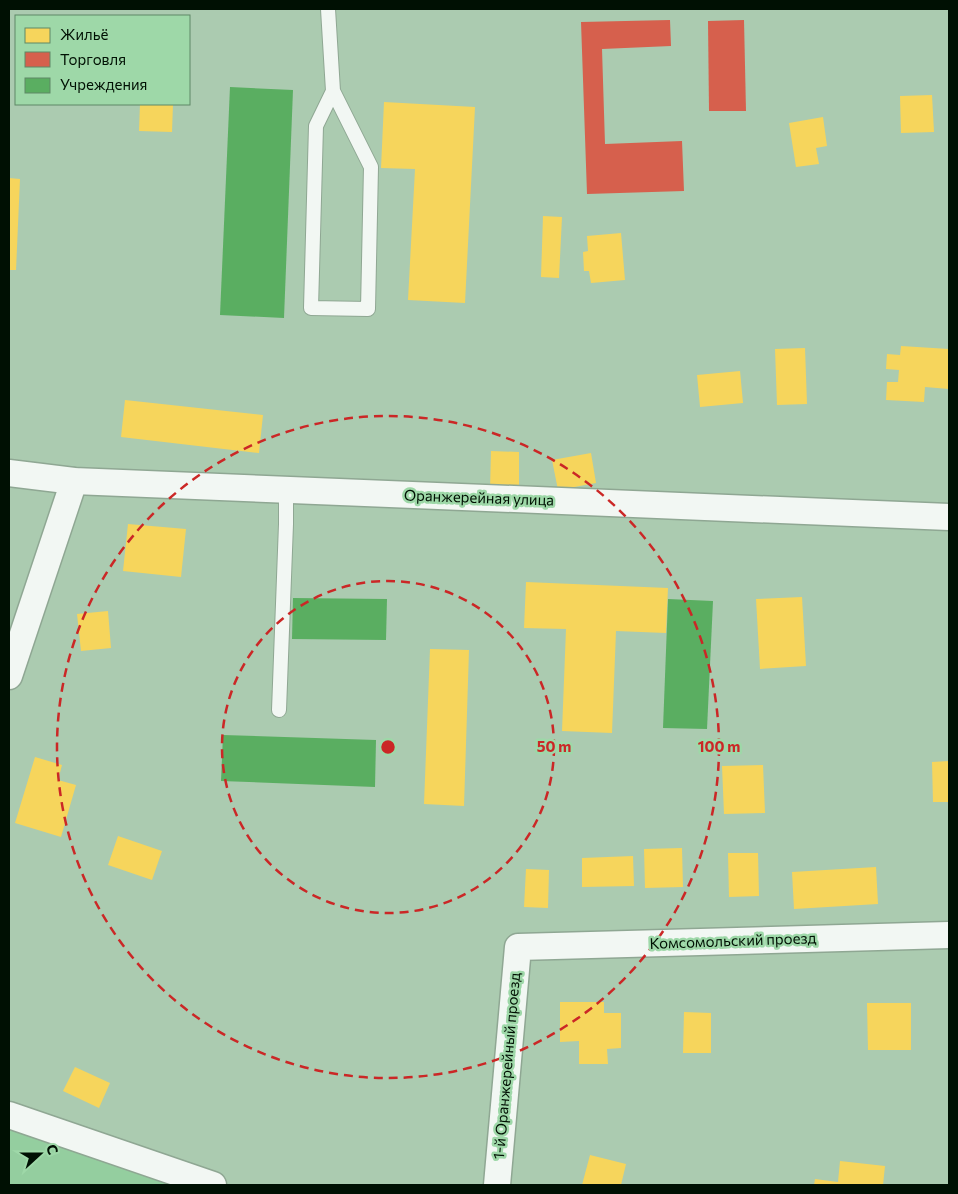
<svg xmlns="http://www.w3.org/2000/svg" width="958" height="1194" font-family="Commissioner,sans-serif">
	<rect width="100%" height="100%" fill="#abcbb0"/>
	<path fill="#94ce9f" d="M 9,1129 L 176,1185 L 9,1185 Z"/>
	<g fill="#f6d55c">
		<path d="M 932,95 L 934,132 L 901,133 L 900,96 Z"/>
		<path d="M 384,102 L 475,107 L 465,303 L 408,300 L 415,169 L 381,168 Z"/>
		<path d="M 140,104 L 173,104 L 172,132 L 139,131 Z"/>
		<path d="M 823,117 L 827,146 L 816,148 L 819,164 L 796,167 L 789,123 Z"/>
		<path d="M 9,178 L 20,179 L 16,270 L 9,270 Z"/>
		<path d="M 543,216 L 562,217 L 559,278 L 541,277 Z"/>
		<path d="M 621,233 L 625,280 L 591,283 L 589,271 L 584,271 L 583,252 L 588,251 L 587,236 Z"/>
		<path d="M 901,346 L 949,349 L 949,389 L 925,387 L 924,402 L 886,400 L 887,382 L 898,382 L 899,370 L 886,369 L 887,354 L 900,355 Z"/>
		<path d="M 805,348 L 807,404 L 777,405 L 775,349 Z"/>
		<path d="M 740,371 L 743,403 L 700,407 L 697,375 Z"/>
		<path d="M 125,400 L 263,415 L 259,453 L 121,437 Z"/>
		<path d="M 491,451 L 519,452 L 519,491 L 490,490 Z"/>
		<path d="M 591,453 L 596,483 L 558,490 L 552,460 Z"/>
		<path d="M 128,524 L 186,529 L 181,577 L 123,571 Z"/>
		<path d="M 526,582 L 668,588 L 666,633 L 616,631 L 612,733 L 562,731 L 566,629 L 524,628 Z"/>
		<path d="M 802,597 L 806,666 L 760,669 L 756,599 Z"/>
		<path d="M 108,611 L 111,648 L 81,651 L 77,614 Z"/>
		<path d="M 430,649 L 469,650 L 464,806 L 424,804 Z"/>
		<path d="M 35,757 L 62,765 L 58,780 L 76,785 L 61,837 L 15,823 Z"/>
		<path d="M 949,761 L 949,802 L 933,802 L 932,762 Z"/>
		<path d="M 763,765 L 765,813 L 724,814 L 722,766 Z"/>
		<path d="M 118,836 L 162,851 L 152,880 L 108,865 Z"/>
		<path d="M 682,848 L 683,887 L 645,888 L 644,849 Z"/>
		<path d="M 728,853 L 758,853 L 759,896 L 729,897 Z"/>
		<path d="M 633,856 L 634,886 L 582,887 L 582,858 Z"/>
		<path d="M 876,867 L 878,904 L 794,909 L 792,872 Z"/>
		<path d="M 526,869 L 549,870 L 548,908 L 524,907 Z"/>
		<path d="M 560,1002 L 604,1002 L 604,1013 L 621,1013 L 621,1048 L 607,1049 L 608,1064 L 579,1064 L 579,1041 L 560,1042 Z"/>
		<path d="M 867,1003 L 911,1003 L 911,1050 L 868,1050 Z"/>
		<path d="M 684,1012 L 711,1013 L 711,1053 L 683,1053 Z"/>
		<path d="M 75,1067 L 110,1083 L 99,1108 L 63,1091 Z"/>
		<path d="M 590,1155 L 626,1164 L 621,1185 L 582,1185 Z"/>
		<path d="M 840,1161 L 885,1166 L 883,1185 L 814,1185 L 815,1179 L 838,1182 Z"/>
	</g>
	<g fill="#d6604d">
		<path d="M 670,20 L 671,46 L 602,49 L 605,144 L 682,141 L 684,191 L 587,194 L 581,22 Z"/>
		<path d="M 744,20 L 746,111 L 709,111 L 708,21 Z"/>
	</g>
	<g fill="#5aae61">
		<path d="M 230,87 L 293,90 L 284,318 L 220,315 Z"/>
		<path d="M 293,598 L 387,599 L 386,640 L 292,639 Z"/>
		<path d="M 668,599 L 713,601 L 707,729 L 663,728 Z"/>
		<path d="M 223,735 L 376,740 L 375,787 L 221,781 Z"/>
	</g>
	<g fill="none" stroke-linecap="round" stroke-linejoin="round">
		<g stroke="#8fa793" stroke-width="16">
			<g id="lane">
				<path d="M 328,9 L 333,91 L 371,167 L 368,309 L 311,308 L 316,126 L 333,91"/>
				<path d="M 279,710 L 286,524 L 286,490"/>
			</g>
		</g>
		<g stroke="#8fa793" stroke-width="29">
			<g id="street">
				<path d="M 9,473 L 74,481 L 949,517"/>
				<path d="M 9,676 L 74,481"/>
				<path d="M 9,1115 L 213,1185"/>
				<path d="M 497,1185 L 518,947 L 949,935"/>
			</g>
		</g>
		<use href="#lane" stroke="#f2f7f3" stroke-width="14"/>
		<use href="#street" stroke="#f2f7f3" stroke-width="26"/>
	</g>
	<g fill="none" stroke="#cb2726" stroke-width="2.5" stroke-dasharray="9 6">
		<circle cx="388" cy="747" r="166"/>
		<circle cx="388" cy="747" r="331"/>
	</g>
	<g text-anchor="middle" stroke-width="5" stroke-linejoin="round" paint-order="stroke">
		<g font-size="15" fill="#001003" stroke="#9ed8a8">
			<text transform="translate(479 498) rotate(2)" y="5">Оранжерейная улица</text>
			<text transform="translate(733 941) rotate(-2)" y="5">Комсомольский проезд</text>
			<text transform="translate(507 1066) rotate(-85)" y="5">1-й Оранжерейный проезд</text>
		</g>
	</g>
	<circle cx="388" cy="747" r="8" fill="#cb2726" stroke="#9ed8a8" stroke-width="2.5"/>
	<g font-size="15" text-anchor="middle" font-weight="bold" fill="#cb2726" stroke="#9ed8a8" stroke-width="5" stroke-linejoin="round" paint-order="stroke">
		<text x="554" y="752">50 m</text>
		<text x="719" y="752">100 m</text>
	</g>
	<rect width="958" height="1194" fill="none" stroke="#001003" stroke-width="20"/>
	<rect x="15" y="15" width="175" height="90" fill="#9ed8a8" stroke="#5f8866"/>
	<rect x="25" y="28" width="25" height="15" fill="#f6d55c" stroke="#5f8866"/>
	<text x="60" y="40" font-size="15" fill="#001003">Жильё</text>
	<rect x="25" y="52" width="25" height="15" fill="#d6604d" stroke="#5f8866"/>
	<text x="60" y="65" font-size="15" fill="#001003">Торговля</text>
	<rect x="25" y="78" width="25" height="15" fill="#5aae61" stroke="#5f8866"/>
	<text x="60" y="90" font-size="15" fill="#001003">Учреждения</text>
	<g transform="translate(40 1154) rotate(69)" stroke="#9ed8a8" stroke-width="4" paint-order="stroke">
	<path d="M0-4L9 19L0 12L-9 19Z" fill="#001003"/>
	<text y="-8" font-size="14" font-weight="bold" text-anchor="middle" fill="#001003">С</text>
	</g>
</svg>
